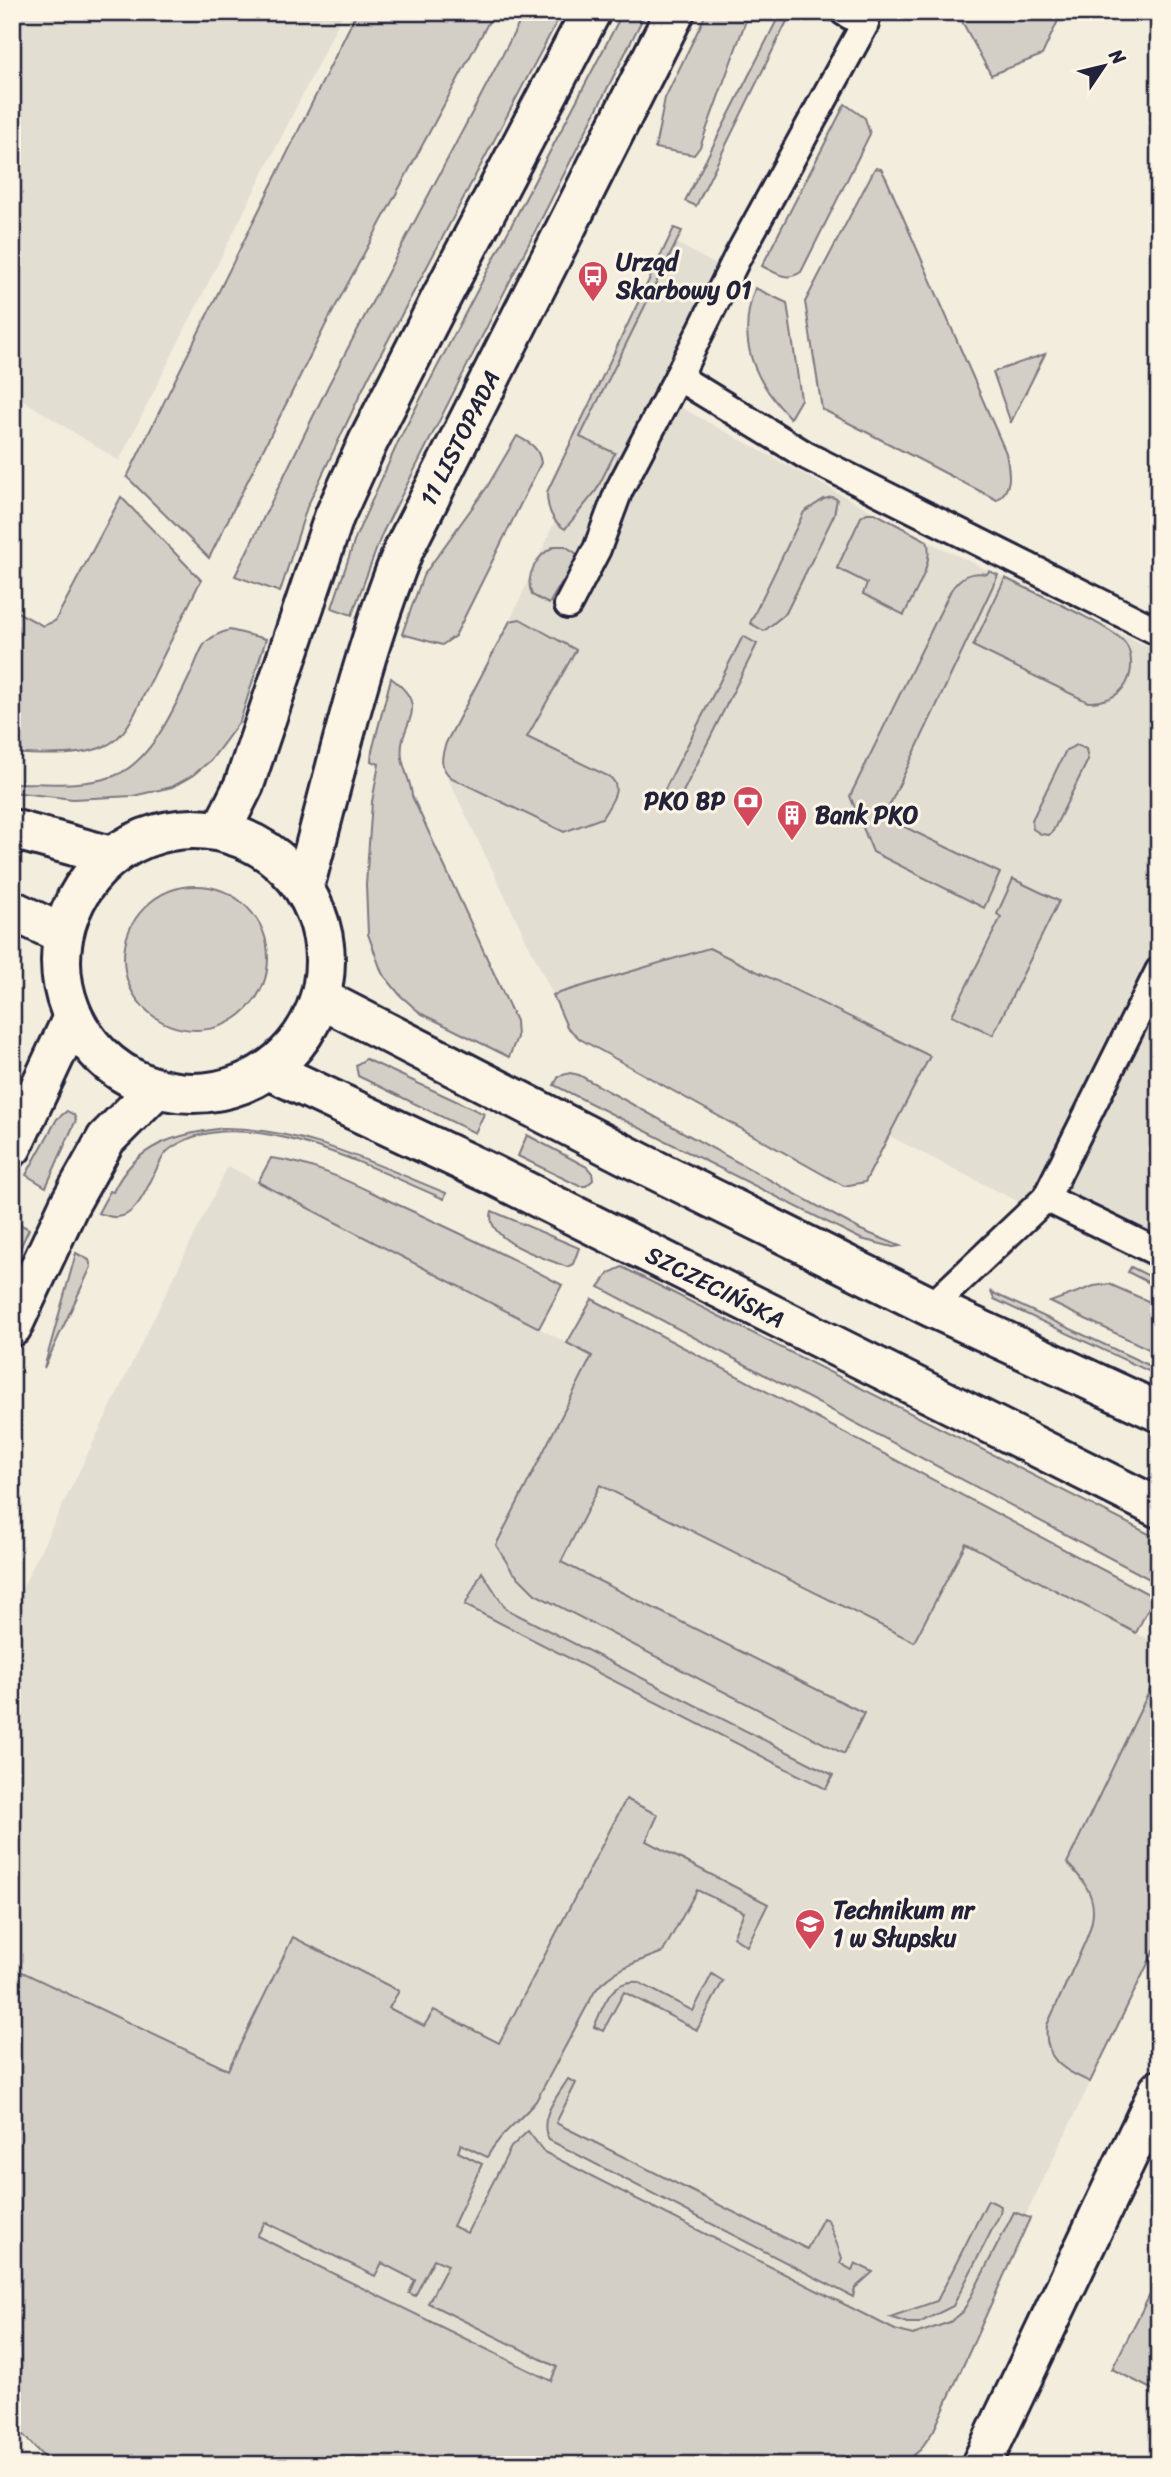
<svg xmlns="http://www.w3.org/2000/svg" width="1171" height="2477" font-family="Sriracha,sans-serif">
	<rect width="100%" height="100%" fill="#f3edde"/>
	<filter id="ink" filterUnits="userSpaceOnUse"><feTurbulence type="fractalNoise" baseFrequency=".0143" numOctaves="2"/><feDisplacementMap in="SourceGraphic" scale="14" xChannelSelector="R" yChannelSelector="G"/><feConvolveMatrix kernelMatrix="1 2 1 2 8 2 1 2 1" color-interpolation-filters="sRGB"/></filter>
	<g filter="url(#ink)">
		<g fill="#e3ded2">
			<path d="M 12,12 L 344,12 L 119,461 L 12,393 Z"/>
			<path d="M 669,239 L 720,267 L 656,394 L 927,541 L 1159,652 L 1159,1273 L 889,1136 L 929,1056 L 710,948 L 553,995 L 442,766 L 441,758 L 446,743 L 510,621 L 554,523 L 547,504 L 547,492 L 550,482 Z"/>
			<path d="M 228,1166 L 567,1343 L 966,1543 L 1159,1645 L 1159,1941 L 970,2330 L 836,2465 L 12,2403 L 12,1609 Z"/>
		</g>
		<g fill="#d4cfc6" stroke="#7b7880" stroke-width="2" fill-rule="evenodd">
			<path d="M 357,12 L 494,12 L 325,326 L 209,558 L 127,477 Z"/>
			<path d="M 525,12 L 562,12 L 368,378 L 307,507 L 280,592 L 235,576 L 329,384 Z"/>
			<path d="M 623,12 L 646,12 L 382,534 L 352,615 L 332,608 L 356,536 L 399,440 Z"/>
			<path d="M 707,12 L 749,12 L 700,147 L 694,155 L 655,148 L 665,98 Z"/>
			<path d="M 781,12 L 790,15 L 696,206 L 685,201 Z"/>
			<path d="M 957,12 L 1062,12 L 1042,55 L 991,75 Z"/>
			<path d="M 845,104 L 865,118 L 870,134 L 801,272 C 786,282 776,273 762,266 Z"/>
			<path d="M 875,168 L 881,169 L 886,178 L 1006,453 C 1009,471 1014,488 997,500 L 822,409 L 805,302 Z"/>
			<path d="M 674,228 L 682,231 L 580,437 L 615,453 L 596,491 L 565,529 C 551,521 547,508 547,492 Z"/>
			<path d="M 755,288 L 787,303 L 801,399 L 790,418 C 753,380 736,340 755,288 Z"/>
			<path d="M 1045,354 L 1011,422 L 1011,423 L 993,372 Z"/>
			<path d="M 517,436 C 530,443 539,447 541,463 L 455,636 L 442,645 L 402,634 L 423,576 L 487,487 Z"/>
			<path d="M 121,497 L 201,580 L 134,715 C 127,728 119,740 105,746 C 81,757 37,755 12,753 L 12,609 L 43,626 L 55,621 Z"/>
			<path d="M 832,497 L 837,499 L 834,515 L 786,613 L 764,631 L 750,623 L 804,512 L 824,499 Z"/>
			<path d="M 867,513 L 875,513 L 927,541 C 935,563 913,595 904,615 L 863,594 L 867,583 L 837,568 L 861,517 Z"/>
			<path d="M 555,546 L 565,546 L 580,556 L 571,580 L 562,582 L 549,604 L 532,595 C 524,575 537,555 555,546 Z"/>
			<path d="M 989,571 L 998,575 L 884,817 L 1000,873 L 984,908 L 873,852 L 850,796 L 951,590 C 961,576 970,571 987,574 Z"/>
			<path d="M 1005,578 C 1029,590 1112,626 1125,643 C 1133,654 1133,672 1126,684 C 1118,697 1103,702 1088,702 L 973,646 Z"/>
			<path d="M 520,619 L 576,650 L 527,737 L 610,777 C 624,789 609,805 602,818 L 564,832 L 452,778 C 439,768 441,757 446,743 L 510,621 Z"/>
			<path d="M 230,630 L 266,639 L 240,721 L 211,760 L 192,776 L 172,787 L 133,796 L 73,799 L 12,792 L 12,783 C 44,783 83,787 114,776 C 152,762 175,706 192,671 C 196,663 200,649 206,642 C 212,637 222,632 230,630 Z"/>
			<path d="M 743,636 L 757,644 L 676,806 L 667,809 L 663,804 L 663,793 Z"/>
			<path d="M 391,678 C 434,710 397,722 402,758 C 404,771 411,782 412,796 L 516,1021 L 517,1037 L 509,1057 L 420,1013 L 400,995 L 382,973 L 368,934 L 366,885 L 372,802 L 379,764 L 371,761 L 372,751 Z"/>
			<path d="M 1077,745 L 1086,749 L 1088,760 L 1053,831 L 1049,835 L 1041,834 L 1033,829 L 1032,820 L 1066,750 Z"/>
			<path d="M 1013,879 L 1059,901 L 993,1035 L 952,1015 L 1001,917 L 997,914 Z"/>
			<circle cx="196" cy="958" r="72"/>
			<path d="M 709,948 L 930,1056 L 865,1182 L 844,1186 L 580,1039 L 567,1027 L 553,995 Z"/>
			<path d="M 366,1059 L 484,1114 L 475,1133 L 358,1076 L 356,1065 Z"/>
			<path d="M 570,1073 L 579,1075 L 861,1230 L 900,1246 L 893,1247 L 861,1239 L 554,1085 L 559,1076 Z"/>
			<path d="M 67,1111 L 74,1115 L 76,1120 L 46,1187 L 26,1175 L 57,1119 Z"/>
			<path d="M 224,1128 C 303,1128 374,1164 446,1193 L 444,1199 C 375,1170 268,1113 193,1137 C 185,1140 170,1147 165,1154 C 152,1171 141,1220 114,1217 C 109,1217 103,1214 98,1213 L 110,1191 L 113,1192 C 136,1143 176,1135 224,1128 Z"/>
			<path d="M 527,1135 L 587,1167 L 592,1173 L 593,1180 L 586,1186 L 579,1186 L 518,1156 Z"/>
			<path d="M 271,1158 C 314,1163 354,1184 392,1202 C 450,1228 506,1255 562,1285 L 539,1328 L 258,1182 Z"/>
			<path d="M 492,1211 L 579,1248 L 573,1264 L 567,1267 C 546,1258 483,1241 492,1211 Z"/>
			<path d="M 12,1220 L 29,1229 L 12,1265 Z"/>
			<path d="M 76,1253 L 89,1260 L 91,1267 L 44,1368 Z"/>
			<path d="M 622,1267 L 1159,1539 L 1159,1584 L 599,1287 L 609,1273 Z"/>
			<path d="M 1131,1267 L 1159,1281 L 1159,1288 L 1128,1272 Z"/>
			<path d="M 1109,1284 L 1159,1306 L 1159,1354 L 1050,1302 L 1094,1286 Z"/>
			<path d="M 991,1292 L 1159,1370 L 1159,1376 L 994,1299 Z"/>
			<path d="M 592,1299 L 1154,1597 L 1136,1633 L 966,1543 L 914,1642 L 600,1485 L 561,1562 L 864,1713 L 844,1754 L 535,1594 L 512,1571 L 496,1545 L 592,1356 L 567,1343 Z"/>
			<path d="M 482,1572 L 506,1609 L 833,1775 L 826,1789 L 465,1605 Z"/>
			<path d="M 1159,1671 L 1159,1941 L 1090,2082 C 1063,2069 1043,2060 1047,2025 C 1056,2006 1065,1986 1074,1966 C 1095,1921 1106,1902 1067,1863 Z"/>
			<path d="M 626,1799 L 658,1815 L 646,1841 L 768,1904 L 747,1946 L 733,1937 L 744,1912 L 697,1890 L 663,1952 C 636,1962 613,1969 595,1991 L 536,2101 C 519,2122 500,2133 487,2157 L 461,2144 L 458,2152 L 482,2164 L 453,2226 L 467,2233 L 511,2147 L 528,2131 L 544,2152 L 895,2330 L 913,2335 L 950,2322 L 963,2312 L 1014,2212 L 1030,2218 L 934,2430 L 920,2450 L 902,2465 L 51,2465 L 12,2423 L 12,1967 L 228,2070 L 293,1937 L 399,1991 L 389,2008 L 424,2026 L 434,2010 L 499,2043 ZM 265,2222 L 375,2276 L 382,2263 L 415,2280 L 409,2293 L 415,2296 L 434,2259 L 448,2265 L 428,2303 L 557,2367 L 551,2381 L 257,2236 Z"/>
			<path d="M 712,1974 L 723,1981 L 697,2030 L 624,1992 L 603,2031 L 594,2027 C 603,2007 611,1978 638,1982 L 693,2011 Z"/>
			<path d="M 568,2079 L 576,2083 L 556,2123 L 807,2249 L 823,2218 L 828,2220 L 842,2258 L 840,2263 L 852,2270 L 855,2263 L 873,2272 L 855,2288 L 853,2297 L 549,2140 C 537,2119 557,2097 568,2079 Z"/>
			<path d="M 988,2200 L 1001,2206 L 1000,2214 L 953,2306 L 919,2323 L 907,2323 L 890,2317 L 937,2301 Z"/>
			<path d="M 1159,2277 L 1159,2393 L 1112,2369 Z"/>
		</g>
		<g fill="none" stroke-linecap="round" stroke-linejoin="round">
			<g stroke="#22223b" stroke-width="32">
				<g id="lane">
					<path d="M 844,12 L 865,24 L 737,258 L 678,377 L 807,456 L 1159,632"/>
					<path d="M 568,605 L 597,549 L 619,490 L 678,377"/>
					<path d="M 1046,1198 L 1159,1253"/>
					<path d="M 931,1307 L 1046,1198 L 1159,971"/>
				</g>
			</g>
			<g stroke="#22223b" stroke-width="44">
				<path id="street" d="M 981,2465 L 1159,2090"/>
			</g>
			<g stroke="#22223b" stroke-width="44">
				<g id="secondary">
					<path d="M 12,829 L 111,856"/>
					<path d="M 12,910 L 62,934"/>
					<path d="M 320,998 L 641,1163 L 931,1307 L 1159,1412"/>
					<path d="M 269,1070 L 493,1175 L 1159,1508"/>
				</g>
			</g>
			<g stroke="#22223b" stroke-width="44">
				<g id="primary">
					<circle cx="193" cy="961" r="132"/>
					<path d="M 221,831 L 244,785 L 334,517 L 368,442 L 442,296 L 591,12"/>
					<path d="M 304,888 C 335,775 360,658 404,549 L 675,12"/>
					<path d="M 12,1147 L 72,1019"/>
					<path d="M 12,1327 L 69,1205 L 106,1139 L 156,1089"/>
				</g>
			</g>
			<use href="#lane" stroke="#fcf5e5" stroke-width="26"/>
			<use href="#street" stroke="#fcf5e5" stroke-width="38"/>
			<use href="#secondary" stroke="#fcf5e5" stroke-width="38"/>
			<use href="#primary" stroke="#fcf5e5" stroke-width="38"/>
		</g>
	</g>
	<defs>
		<g id="bus-pin" transform="scale(1.575)"><path d="M0 17L-7.5 6A9.5 9.5 0 1 1 7.5 6Z" fill="#d1495b" stroke="#fcf5e5"/><path d="M-5-6H5V4H4V6H2V4H-2V6H-4V4H-5ZM-3.5-4V0h7V-4ZM-3.5 1.2v1.5H-2V1.2ZM2 1.2v1.5H3.5V1.2Z" fill="#fff"/></g>
		<g id="bank-pin" transform="scale(1.575)"><path d="M0 17L-7.5 6A9.5 9.5 0 1 1 7.5 6Z" fill="#d1495b" stroke="#fcf5e5"/><path d="M-6-4H6V4H-6ZM0-2.3a2.3 2.3 0 1 0 0 4.6a2.3 2.3 0 1 0 0-4.6Z" fill="#fff"/></g>
		<g id="building-pin" transform="scale(1.575)"><path d="M0 17L-7.5 6A9.5 9.5 0 1 1 7.5 6Z" fill="#d1495b" stroke="#fcf5e5"/><path d="M-4-6H4V6H1V3H-1V6H-4ZM-2.5-4.3h1.7v1.8h-1.7ZM.8-4.3h1.7v1.8H.8ZM-2.5-1h1.7V.8h-1.7ZM.8-1h1.7V.8H.8Z" fill="#fff"/></g>
		<g id="school-pin" transform="scale(1.575)"><path d="M0 17L-7.5 6A9.5 9.5 0 1 1 7.5 6Z" fill="#d1495b" stroke="#fcf5e5"/><path d="M0-5L7-2L0 1L-7-2ZM-4 1L0 2.5L4 1V4Q0 6-4 4Z" fill="#fff"/></g>
	</defs>
	<g fill-rule="evenodd">
		<use href="#bus-pin" x="593" y="276"/>
		<use href="#bank-pin" x="748" y="801"/>
		<use href="#building-pin" x="792" y="815"/>
		<use href="#school-pin" x="810" y="1924"/>
	</g>
	<g text-anchor="middle" stroke-width="6" stroke-linejoin="round" paint-order="stroke">
		<g font-size="24" font-weight="bold" fill="#22223b" stroke="#fcf5e5" text-anchor="start">
			<text x="616" y="270">Urząd<tspan x="616" dy="28">Skarbowy 01</tspan></text>
			<text x="725" y="809" text-anchor="end">PKO BP</text>
			<text x="815" y="823">Bank PKO</text>
			<text x="833" y="1918">Technikum nr<tspan x="833" dy="28">1 w Słupsku</tspan></text>
		</g>
		<g font-size="24" fill="#22223b" stroke="#fcf5e5">
			<text transform="translate(460 438) rotate(-63)" y="8">11 LISTOPADA</text>
			<text transform="translate(715 1287) rotate(27)" y="8">SZCZECIŃSKA</text>
		</g>
	</g>
	<rect width="1171" height="2477" fill="none" stroke="#fcf5e5" stroke-width="42"/>
	<rect x="21" y="21" width="1129" height="2435" fill="none" stroke="#22223b" stroke-width="2.5" filter="url(#ink)"/>
	<g transform="translate(1104 66) rotate(55)" stroke="#fcf5e5" stroke-width="5" paint-order="stroke">
	<path d="M0-5L12 26L0 18L-12 26Z" fill="#22223b"/>
	<text y="-10" font-size="19" font-weight="bold" text-anchor="middle" fill="#22223b">N</text>
	</g>
</svg>
